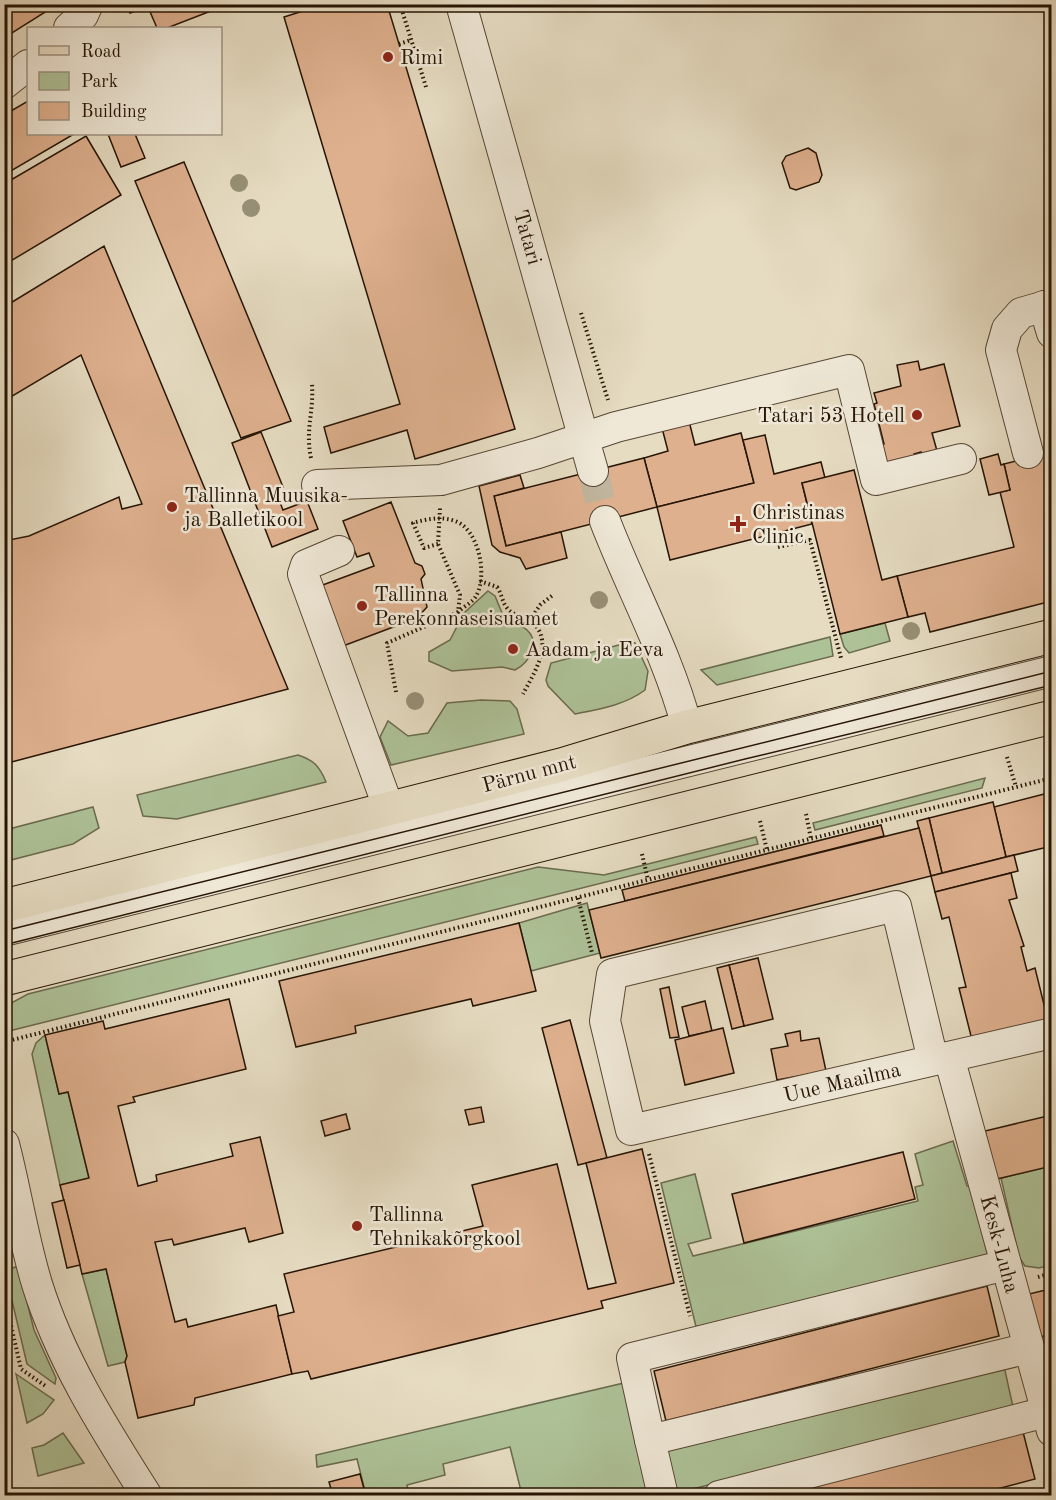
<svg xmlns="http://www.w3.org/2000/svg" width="1056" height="1500" font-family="'Old Standard TT',serif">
	<rect width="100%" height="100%" fill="#e6dcc2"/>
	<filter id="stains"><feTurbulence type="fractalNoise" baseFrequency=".00333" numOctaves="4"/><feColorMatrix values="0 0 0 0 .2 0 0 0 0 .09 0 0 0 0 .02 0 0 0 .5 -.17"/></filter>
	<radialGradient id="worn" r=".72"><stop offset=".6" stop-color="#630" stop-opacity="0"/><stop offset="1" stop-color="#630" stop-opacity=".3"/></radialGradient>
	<g fill="#aec298" stroke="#6a6b4e" stroke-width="1.5">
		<path d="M 488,591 L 495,596 L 505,620 C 512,624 520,624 527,630 C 541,643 529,663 515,670 L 502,667 L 452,671 L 429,661 L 429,652 L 450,640 L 464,613 Z"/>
		<path d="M 885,623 L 890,641 L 849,653 L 844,647 L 840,634 Z"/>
		<path d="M 830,637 L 833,656 L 717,685 L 701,670 Z"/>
		<path d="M 630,642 L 635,643 L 648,671 L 645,690 C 625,705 600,709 575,714 L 548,686 L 546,680 L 551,663 Z"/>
		<path d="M 481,700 L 510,701 L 517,709 L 524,734 L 391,765 L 380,737 L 388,721 L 408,736 L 428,733 L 447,703 Z"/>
		<path d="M 298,755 C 314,760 320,767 326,782 L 177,819 L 143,816 L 137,795 Z"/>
		<path d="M 985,778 L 982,788 L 815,830 L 813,823 Z"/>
		<path d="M 93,807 L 99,828 L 73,844 L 11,860 L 5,838 L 13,828 Z"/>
		<path d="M 756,837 L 758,844 L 5,1032 L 5,1010 L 13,1002 L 28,994 L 538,867 L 604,875 Z"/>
		<path d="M 587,903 L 600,953 L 531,971 L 519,923 Z"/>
		<path d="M 45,1035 L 59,1094 L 68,1092 L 89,1178 L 60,1185 L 32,1054 L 36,1043 Z"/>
		<path d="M 953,1141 L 967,1186 L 979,1186 L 977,1210 L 990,1265 L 699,1339 L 661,1183 L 695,1174 L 711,1238 L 688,1244 L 693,1256 L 918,1201 L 915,1187 L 923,1185 L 915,1154 Z"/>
		<path d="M 1051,1166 L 1051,1265 L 1039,1268 L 1025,1266 L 1019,1257 L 1001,1178 Z"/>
		<path d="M 18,1266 L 34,1330 L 56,1378 L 55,1384 L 27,1364 L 5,1271 Z"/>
		<path d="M 106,1269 L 127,1356 L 125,1362 L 108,1366 L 82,1274 Z"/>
		<path d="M 1002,1357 L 1013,1407 L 669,1495 L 661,1450 Z"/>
		<path d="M 16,1374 L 54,1400 L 43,1414 L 27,1423 Z"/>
		<path d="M 624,1383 L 652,1495 L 522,1495 L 510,1447 L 443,1464 L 445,1475 L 407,1485 L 409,1495 L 366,1495 L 357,1459 L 317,1467 L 316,1455 Z"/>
		<path d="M 63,1433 L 84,1463 L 38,1476 L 32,1448 L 44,1445 Z"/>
	</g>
	<g fill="#deb08e" stroke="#261404" stroke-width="1.5">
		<path d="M 4,4 L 58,4 L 4,38 Z"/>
		<path d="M 126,4 L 229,4 L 167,28 L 157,28 L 148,7 L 130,13 Z"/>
		<path d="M 325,4 L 387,4 L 515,429 L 415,459 L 407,430 L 331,453 L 324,427 L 400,404 L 284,17 Z"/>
		<path d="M 28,101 L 28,134 L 74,134 L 4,175 L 4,115 Z"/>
		<path d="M 108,134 L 135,134 L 145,158 L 121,167 Z"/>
		<path d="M 86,136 L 121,195 L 4,265 L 4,184 Z"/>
		<path d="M 808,148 L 816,153 L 822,175 L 819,182 L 796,190 L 790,188 L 782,163 L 786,156 Z"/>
		<path d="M 184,162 L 291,421 L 241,438 L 135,181 Z"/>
		<path d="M 104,246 L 288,689 L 4,764 L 4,541 L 29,536 L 119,497 L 122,509 L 142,504 L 81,355 L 4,401 L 4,307 Z"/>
		<path d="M 918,361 L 920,370 L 944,364 L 960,426 L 932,433 L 939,458 L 923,462 L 921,452 L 914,454 L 916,461 L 882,470 L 876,446 L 884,444 L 874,404 L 877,403 L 874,393 L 901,386 L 897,365 Z"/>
		<path d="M 689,421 L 695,445 L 741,433 L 754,483 L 657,507 L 644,458 L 668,451 L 662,428 Z"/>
		<path d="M 261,432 L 283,487 L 275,490 L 283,510 L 307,501 L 318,529 L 272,547 L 232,443 Z"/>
		<path d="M 765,435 L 774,474 L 821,462 L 825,478 L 802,483 L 812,524 L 670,560 L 657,507 L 754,483 L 743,440 Z"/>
		<path d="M 1052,452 L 1052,601 L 930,632 L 925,613 L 908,617 L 897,576 L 1014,547 L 1000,492 L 1010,490 L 1004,464 Z"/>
		<path d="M 998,454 L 1001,465 L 1004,464 L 1010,490 L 989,495 L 980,459 Z"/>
		<path d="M 644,458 L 657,507 L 506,546 L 494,496 Z"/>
		<path d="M 854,470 L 882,580 L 897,576 L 908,617 L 840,634 L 802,483 Z"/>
		<path d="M 520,475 L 524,488 L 494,496 L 506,546 L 561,532 L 567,558 L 526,569 L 520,558 L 500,552 L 492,545 L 479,486 Z"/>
		<path d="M 391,502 L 415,563 L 422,566 L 425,574 L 421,579 L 427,607 L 417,618 L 343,646 L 320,586 L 374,566 L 369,553 L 357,557 L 343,521 Z"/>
		<path d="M 1052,792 L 1052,846 L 1006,857 L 994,807 Z"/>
		<path d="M 993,802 L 1006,857 L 942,873 L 929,818 Z"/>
		<path d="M 929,818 L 942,873 L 931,876 L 917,821 Z"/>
		<path d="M 881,825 L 884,836 L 625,901 L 622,890 Z"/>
		<path d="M 919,828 L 931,876 L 601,958 L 589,910 Z"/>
		<path d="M 1014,855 L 1018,871 L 935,892 L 931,876 Z"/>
		<path d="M 1011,873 L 1017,898 L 1009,900 L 1024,946 L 1021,947 L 1027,971 L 1035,968 L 1048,1021 L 972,1040 L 959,988 L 966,987 L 949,917 L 942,919 L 935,892 Z"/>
		<path d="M 519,923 L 536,991 L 473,1006 L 471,999 L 355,1026 L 356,1033 L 296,1047 L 279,981 Z"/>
		<path d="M 758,958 L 773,1019 L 744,1026 L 729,965 Z"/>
		<path d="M 729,965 L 744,1026 L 732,1029 L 717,968 Z"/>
		<path d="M 669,987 L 679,1037 L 670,1038 L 660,989 Z"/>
		<path d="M 229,999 L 246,1069 L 133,1097 L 135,1102 L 118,1106 L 138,1186 L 157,1181 L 156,1175 L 233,1156 L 230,1144 L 260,1137 L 283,1233 L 249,1242 L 245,1228 L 174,1245 L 172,1239 L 155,1242 L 175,1322 L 186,1319 L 188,1327 L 276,1305 L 292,1374 L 195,1398 L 194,1405 L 138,1418 L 125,1362 L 127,1356 L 106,1269 L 82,1274 L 60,1185 L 89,1178 L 68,1092 L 59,1094 L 45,1035 L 103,1021 L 105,1029 Z"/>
		<path d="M 705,1001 L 712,1031 L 689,1036 L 682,1007 Z"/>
		<path d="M 570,1020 L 607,1158 L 578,1165 L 542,1028 Z"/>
		<path d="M 723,1028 L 734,1073 L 685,1085 L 675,1040 Z"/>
		<path d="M 800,1031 L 801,1041 L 819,1038 L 826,1071 L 777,1080 L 771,1049 L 788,1046 L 785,1034 Z"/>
		<path d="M 481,1107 L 484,1122 L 469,1125 L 465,1110 Z"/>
		<path d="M 346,1114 L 350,1129 L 325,1136 L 321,1121 Z"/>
		<path d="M 1052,1115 L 1052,1166 L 997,1179 L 985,1131 Z"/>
		<path d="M 642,1149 L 674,1283 L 601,1301 L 603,1308 L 311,1379 L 308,1371 L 292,1374 L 278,1316 L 294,1312 L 284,1274 L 483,1226 L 472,1185 L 557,1164 L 588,1289 L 616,1283 L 586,1163 Z"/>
		<path d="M 903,1152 L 915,1199 L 744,1243 L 732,1194 Z"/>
		<path d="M 64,1200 L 80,1265 L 67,1268 L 52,1203 Z"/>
		<path d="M 987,1286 L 999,1336 L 666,1421 L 654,1371 Z"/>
		<path d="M 1050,1289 L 1052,1334 L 1040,1337 L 1029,1294 Z"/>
		<path d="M 1022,1428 L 1035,1479 L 970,1496 L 757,1496 Z"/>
		<path d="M 360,1474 L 366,1496 L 333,1496 L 329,1482 Z"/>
	</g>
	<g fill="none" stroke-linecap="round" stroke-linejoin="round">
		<path stroke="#c0b49c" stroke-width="30" stroke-dasharray="30 15" stroke-linecap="butt" d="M 593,471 L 605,521"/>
		<g stroke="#564634" stroke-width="32">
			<g id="minor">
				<path d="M 461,4 L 593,471"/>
				<path d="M 69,28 L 83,15 L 88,4"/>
				<path d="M 4,84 L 28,65"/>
				<path d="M 1044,306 L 1052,333"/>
				<path d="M 1028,453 L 1001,350 L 1007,329 L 1021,313 L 1052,304"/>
				<path d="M 317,485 L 441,480 L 538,453 L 616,427 L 849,370 L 876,480 L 961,459"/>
				<path d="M 605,521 C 632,591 668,655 687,727"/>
				<path d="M 339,551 L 306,565 L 303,574 L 389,809"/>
				<path d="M 4,931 L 1052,671"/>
				<path d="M 949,1057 L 1052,1431"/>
				<path d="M 933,1060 L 896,906 L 612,974 L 605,1021 L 631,1130 L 1052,1033"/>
				<path d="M 4,1144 C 16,1190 23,1238 37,1284 C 61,1361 104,1428 147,1496"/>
				<path d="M 650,1440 L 632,1358 L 1006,1265"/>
				<path d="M 663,1496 L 650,1440 L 1029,1348"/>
				<path d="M 719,1496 L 1046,1412"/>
			</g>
		</g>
		<g stroke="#261404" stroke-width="35">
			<g id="major">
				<path d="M 4,906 L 561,765 L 687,727 L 1052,636"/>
				<path d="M 4,979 L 1052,717"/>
			</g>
		</g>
		<g stroke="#261404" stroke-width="4" stroke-dasharray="1.5 3" stroke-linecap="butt">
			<path d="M 400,4 L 426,87"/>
			<path d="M 399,44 L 411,40"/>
			<path d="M 581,313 L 608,400"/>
			<path d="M 311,458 C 305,430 314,412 312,384"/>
			<path d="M 438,544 L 424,548 L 413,523 C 427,519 441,516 455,521 C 479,529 488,576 476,596 C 473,602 463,607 458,612"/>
			<path d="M 778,547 L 810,540 L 841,658"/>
			<path d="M 480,581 L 497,587 C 502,594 502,602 507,608 C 513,616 524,616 532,622 C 555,642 534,673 523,694"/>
			<path d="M 530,620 L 540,605 L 553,595"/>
			<path d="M 396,692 L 387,643 L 458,612 L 460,595 L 438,544 L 440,508"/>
			<path d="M 1007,757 L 1016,787"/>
			<path d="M 806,814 L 811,839"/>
			<path d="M 760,821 L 767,850"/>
			<path d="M 642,854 L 648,880"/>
			<path d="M 578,898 L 592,953"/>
			<path d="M 4,1042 L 1052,778"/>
			<path d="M 649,1154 L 690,1316"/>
			<path d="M 1038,1277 L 1052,1273"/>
			<path d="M 4,1295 L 21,1369 L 47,1387"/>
		</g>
		<use href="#minor" stroke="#efe8d7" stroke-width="30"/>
		<use href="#major" stroke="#e6dcc2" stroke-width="33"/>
		<g stroke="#261404" stroke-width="1.5">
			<path d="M 4,931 L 1052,671"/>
			<path d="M 4,945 L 745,759 L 1052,685"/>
		</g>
	</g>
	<g fill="#979076">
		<circle cx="239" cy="183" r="9"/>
		<circle cx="251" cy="208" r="9"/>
		<circle cx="599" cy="600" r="9"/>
		<circle cx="911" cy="631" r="9"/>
		<circle cx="415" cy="701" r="9"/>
	</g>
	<g fill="#8f2418" stroke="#efe8d7" stroke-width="2">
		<circle cx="388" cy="57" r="6"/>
		<circle cx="917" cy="415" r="6"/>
		<circle cx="172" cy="507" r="6"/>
		<path d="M735 515h6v6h6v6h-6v6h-6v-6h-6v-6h6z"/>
		<circle cx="362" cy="606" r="6"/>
		<circle cx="513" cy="649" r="6"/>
		<circle cx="357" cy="1226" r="6"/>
	</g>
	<g text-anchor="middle" stroke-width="5" stroke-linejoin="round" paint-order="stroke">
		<g font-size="21" fill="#261404" stroke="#efe8d7" text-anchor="start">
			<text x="400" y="64">Rimi</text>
			<text x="905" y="422" text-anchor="end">Tatari 53 Hotell</text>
			<text x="184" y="502">Tallinna Muusika-<tspan x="184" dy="24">ja Balletikool</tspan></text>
			<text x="752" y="519">Christinas<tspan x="752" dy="24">Clinic</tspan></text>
			<text x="374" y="601">Tallinna<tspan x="374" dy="24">Perekonnaseisuamet</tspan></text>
			<text x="525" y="656">Aadam ja Eeva</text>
			<text x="369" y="1221">Tallinna<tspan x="369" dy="24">Tehnikakõrgkool</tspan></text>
		</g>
		<g font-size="21" fill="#261404" stroke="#efe8d7">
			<text transform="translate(528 237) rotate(74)" y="7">Tatari</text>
			<text transform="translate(529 773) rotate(-15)" y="7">Pärnu mnt</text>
			<text transform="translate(842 1082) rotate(-13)" y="7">Uue Maailma</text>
			<text transform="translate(1000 1244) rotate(75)" y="7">Kesk-Luha</text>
		</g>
	</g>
	<rect width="1056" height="1500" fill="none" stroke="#e6dcc2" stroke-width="24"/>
	<rect x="6" y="6" width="1044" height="1488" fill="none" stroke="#261404" stroke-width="3"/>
	<rect x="12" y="12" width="1032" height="1476" fill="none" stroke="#261404" stroke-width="1.5"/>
	<rect x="27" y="27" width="195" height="108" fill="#efe8d7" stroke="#9f9383" stroke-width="1.5"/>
	<rect x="39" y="46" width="30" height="9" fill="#e6dcc2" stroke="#9f9383" stroke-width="1.5"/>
	<text x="81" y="57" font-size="18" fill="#261404">Road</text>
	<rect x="39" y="72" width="30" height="18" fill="#aec298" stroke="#9f9383" stroke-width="1.5"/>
	<text x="81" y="87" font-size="18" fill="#261404">Park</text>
	<rect x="39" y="102" width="30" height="18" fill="#deb08e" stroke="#9f9383" stroke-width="1.5"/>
	<text x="81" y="117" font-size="18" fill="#261404">Building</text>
	<rect width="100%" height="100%" filter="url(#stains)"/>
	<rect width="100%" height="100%" fill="url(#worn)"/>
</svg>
